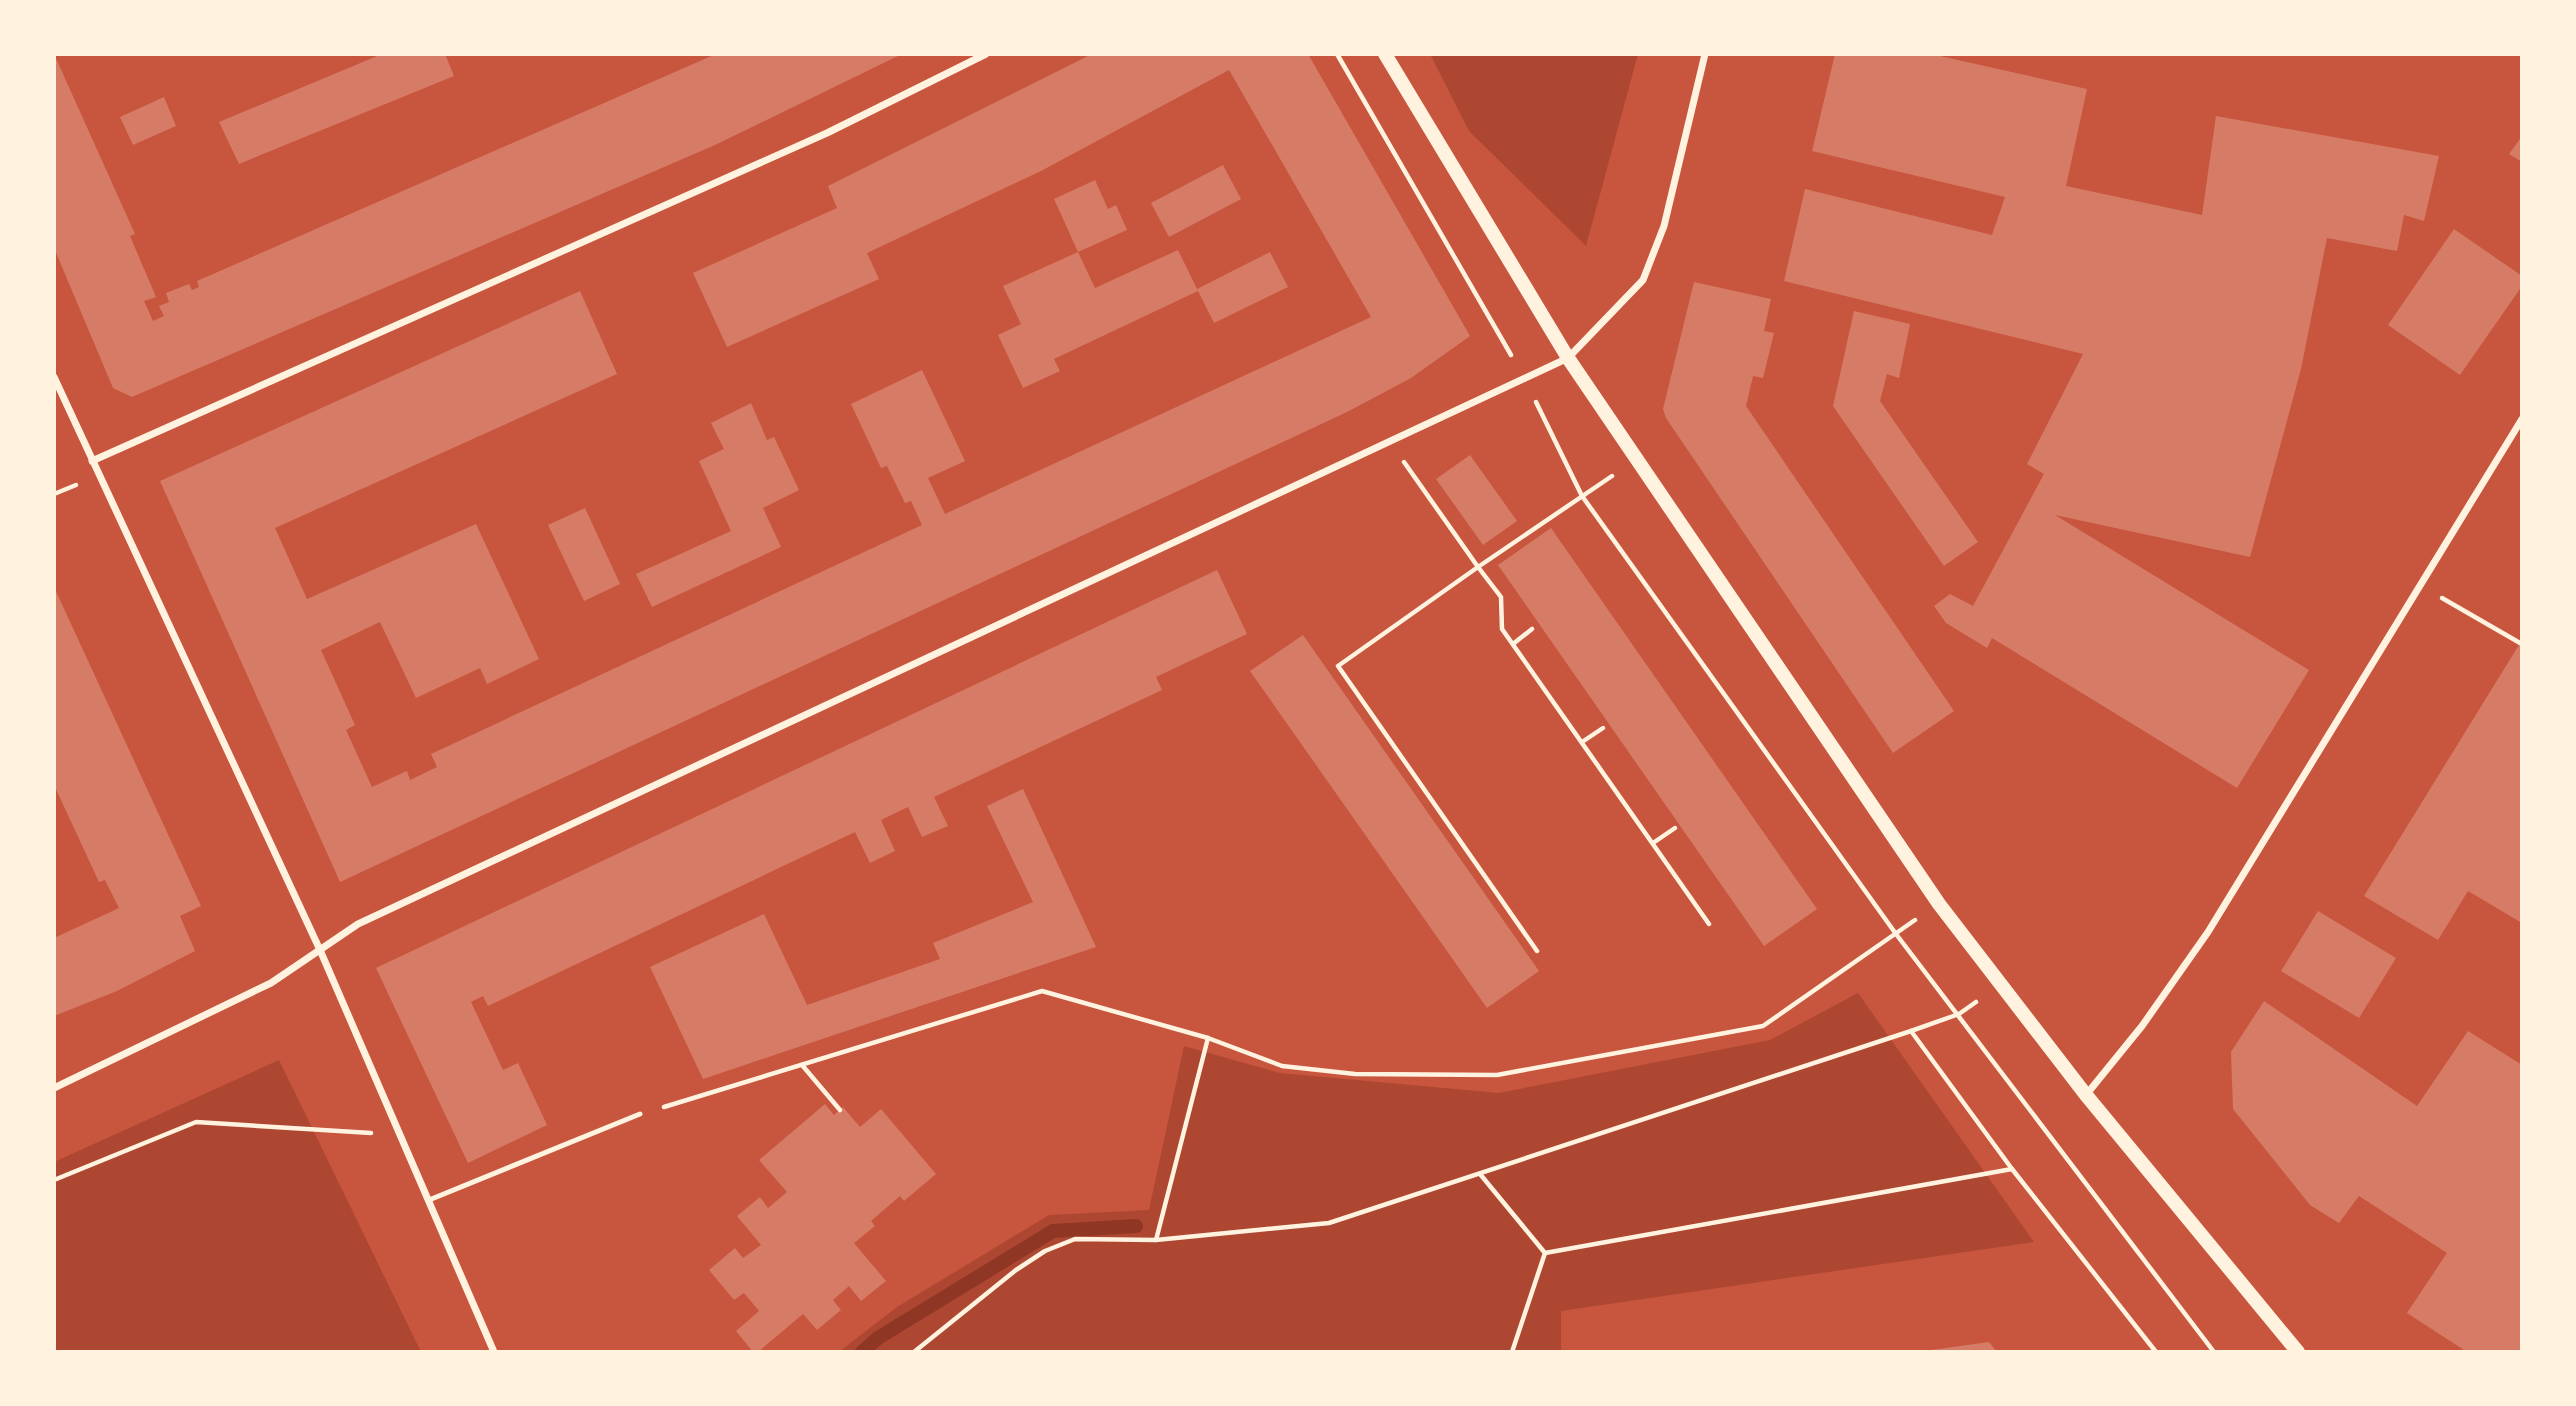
<svg xmlns="http://www.w3.org/2000/svg" width="2576" height="1406" font-family="Figtree,sans-serif">
	<rect width="100%" height="100%" fill="#c8553d"/>
	<g fill="#ae4732">
		<path d="M 1430,54 L 1638,54 L 1586,246 L 1469,131 Z"/>
		<path d="M 1858,993 L 2034,1242 L 1561,1311 L 1561,1352 L 839,1352 L 897,1307 L 1049,1215 L 1149,1210 L 1184,1046 L 1280,1073 L 1499,1093 L 1770,1040 Z"/>
		<path d="M 279,1060 L 421,1352 L 54,1352 L 54,1162 Z"/>
	</g>
	<g fill="none" stroke-linecap="round" stroke-linejoin="round">
		<path stroke="#8f3625" stroke-width="14" d="M 862,1352 L 878,1338 L 1053,1231 L 1136,1226"/>
	</g>
	<g fill="#d67c66">
		<path d="M 54,54 L 135,234 L 130,236 L 156,297 L 144,301 L 153,321 L 164,316 L 159,306 L 169,302 L 166,293 L 189,284 L 192,290 L 199,287 L 197,281 L 716,54 L 902,54 L 715,145 L 132,397 L 113,388 L 54,248 Z"/>
		<path d="M 382,54 L 445,54 L 454,76 L 239,164 L 219,122 Z"/>
		<path d="M 1092,54 L 1308,54 L 1470,336 L 1411,378 L 1347,412 L 340,882 L 160,481 L 580,291 L 617,374 L 275,528 L 307,599 L 476,524 L 539,659 L 487,684 L 480,668 L 416,698 L 380,622 L 321,650 L 355,725 L 346,730 L 372,787 L 407,771 L 410,780 L 437,767 L 431,754 L 922,525 L 911,501 L 905,503 L 887,466 L 881,468 L 851,404 L 922,370 L 965,461 L 928,478 L 945,514 L 1371,317 L 1229,70 L 1041,171 L 867,253 L 879,279 L 727,347 L 693,273 L 837,208 L 828,186 Z"/>
		<path d="M 1835,54 L 1931,54 L 2087,89 L 2066,186 L 2202,215 L 2216,116 L 2439,156 L 2424,221 L 2404,215 L 2397,251 L 2327,238 L 2301,369 L 2250,557 L 2055,515 L 2309,670 L 2237,788 L 1992,638 L 1987,648 L 1946,623 L 1934,606 L 1950,594 L 1973,606 L 2044,474 L 2027,464 L 2083,354 L 1784,281 L 1805,189 L 1992,235 L 2005,197 L 1812,151 Z"/>
		<path d="M 164,97 L 176,126 L 133,145 L 120,117 Z"/>
		<path d="M 2522,136 L 2522,162 L 2509,154 Z"/>
		<path d="M 1223,165 L 1241,199 L 1169,237 L 1151,203 Z"/>
		<path d="M 1095,180 L 1108,209 L 1116,205 L 1127,230 L 1078,252 L 1054,199 Z"/>
		<path d="M 2454,229 L 2522,276 L 2522,286 L 2460,375 L 2388,325 Z"/>
		<path d="M 1178,250 L 1197,289 L 1270,252 L 1288,287 L 1214,323 L 1198,291 L 1054,359 L 1060,371 L 1023,388 L 998,335 L 1021,324 L 1003,286 L 1078,252 L 1095,288 Z"/>
		<path d="M 1694,282 L 1771,299 L 1764,331 L 1774,333 L 1763,378 L 1753,376 L 1746,406 L 1954,711 L 1893,753 L 1666,418 L 1663,409 Z"/>
		<path d="M 1854,311 L 1910,324 L 1899,378 L 1887,374 L 1880,401 L 1978,542 L 1944,566 L 1833,406 Z"/>
		<path d="M 751,403 L 767,440 L 774,437 L 799,490 L 763,508 L 781,547 L 652,607 L 636,574 L 731,531 L 699,461 L 724,449 L 711,423 Z"/>
		<path d="M 1470,455 L 1517,521 L 1483,545 L 1436,479 Z"/>
		<path d="M 585,508 L 620,584 L 584,601 L 548,525 Z"/>
		<path d="M 1551,528 L 1817,909 L 1764,946 L 1498,565 Z"/>
		<path d="M 1217,570 L 1247,634 L 1156,677 L 1162,690 L 934,797 L 948,826 L 922,837 L 908,807 L 881,820 L 895,851 L 870,863 L 855,832 L 488,1006 L 483,996 L 471,1002 L 503,1070 L 518,1063 L 547,1125 L 468,1163 L 376,968 Z"/>
		<path d="M 54,587 L 201,906 L 180,916 L 195,951 L 117,991 L 54,1016 L 54,938 L 119,908 L 105,880 L 99,882 L 54,785 Z"/>
		<path d="M 1303,635 L 1539,971 L 1487,1008 L 1250,671 Z"/>
		<path d="M 2522,640 L 2522,923 L 2468,891 L 2438,940 L 2364,896 Z"/>
		<path d="M 1023,789 L 1096,947 L 703,1079 L 650,967 L 764,914 L 807,1005 L 940,959 L 933,943 L 1033,902 L 987,806 Z"/>
		<path d="M 2318,911 L 2396,958 L 2359,1018 L 2281,971 Z"/>
		<path d="M 2264,1001 L 2417,1106 L 2468,1031 L 2522,1065 L 2522,1352 L 2467,1352 L 2407,1313 L 2447,1253 L 2359,1196 L 2339,1223 L 2310,1205 L 2233,1109 L 2231,1052 Z"/>
		<path d="M 825,1104 L 834,1115 L 843,1107 L 860,1127 L 881,1109 L 936,1174 L 904,1201 L 900,1196 L 871,1221 L 875,1226 L 854,1243 L 886,1281 L 861,1301 L 849,1286 L 833,1300 L 841,1310 L 817,1330 L 803,1314 L 758,1352 L 753,1352 L 736,1331 L 759,1311 L 744,1293 L 734,1300 L 709,1270 L 735,1248 L 743,1258 L 761,1245 L 737,1216 L 760,1197 L 768,1208 L 787,1192 L 759,1160 Z"/>
		<path d="M 1989,1342 L 1997,1352 L 1931,1352 L 1931,1350 Z"/>
	</g>
	<g fill="none" stroke-linecap="round" stroke-linejoin="round">
		<g stroke="#fff3e0" stroke-width="4.5">
			<path d="M 1337,54 L 1511,355"/>
			<path d="M 1536,402 L 1582,496 L 1896,934 L 2214,1352"/>
			<path d="M 1404,462 L 1478,567 L 1338,666 L 1537,951"/>
			<path d="M 1612,476 L 1478,567 L 1501,597 L 1502,629 L 1709,924"/>
			<path d="M 54,494 L 76,485"/>
			<path d="M 2442,598 L 2520,643"/>
			<path d="M 1513,644 L 1532,629"/>
			<path d="M 1582,742 L 1603,728"/>
			<path d="M 1653,843 L 1675,828"/>
			<path d="M 1911,1031 L 2012,1169 L 2156,1352"/>
			<path d="M 802,1065 L 840,1110"/>
			<path d="M 664,1107 L 1042,991 L 1208,1038 L 1282,1066 L 1355,1074 L 1497,1075 L 1763,1026 L 1915,920"/>
			<path d="M 1480,1174 L 1545,1253 L 1512,1352"/>
			<path d="M 54,1180 L 196,1122 L 371,1133"/>
			<path d="M 1156,1240 L 1208,1038"/>
			<path d="M 1545,1253 L 2012,1169"/>
			<path d="M 914,1352 L 1016,1270 L 1045,1251 L 1075,1239 L 1156,1240 L 1329,1223 L 1911,1031 L 1959,1014 L 1976,1002"/>
		</g>
		<path stroke="#fff3e0" stroke-width="5" d="M 429,1200 L 640,1114"/>
		<g stroke="#fff3e0" stroke-width="7">
			<path d="M 54,377 L 320,950 L 494,1352"/>
			<path d="M 92,461 L 827,133 L 986,54"/>
			<path d="M 54,1088 L 271,983 L 358,924 L 1568,358 L 1643,280 L 1664,226 L 1705,54"/>
			<path d="M 2086,1095 L 2142,1026 L 2208,932 L 2522,419"/>
		</g>
		<path stroke="#fff3e0" stroke-width="14" d="M 1385,54 L 1568,358 L 1939,904 L 2086,1095 L 2298,1352"/>
	</g>
	<rect width="2576" height="1406" fill="none" stroke="#fff3e0" stroke-width="112"/>
</svg>
